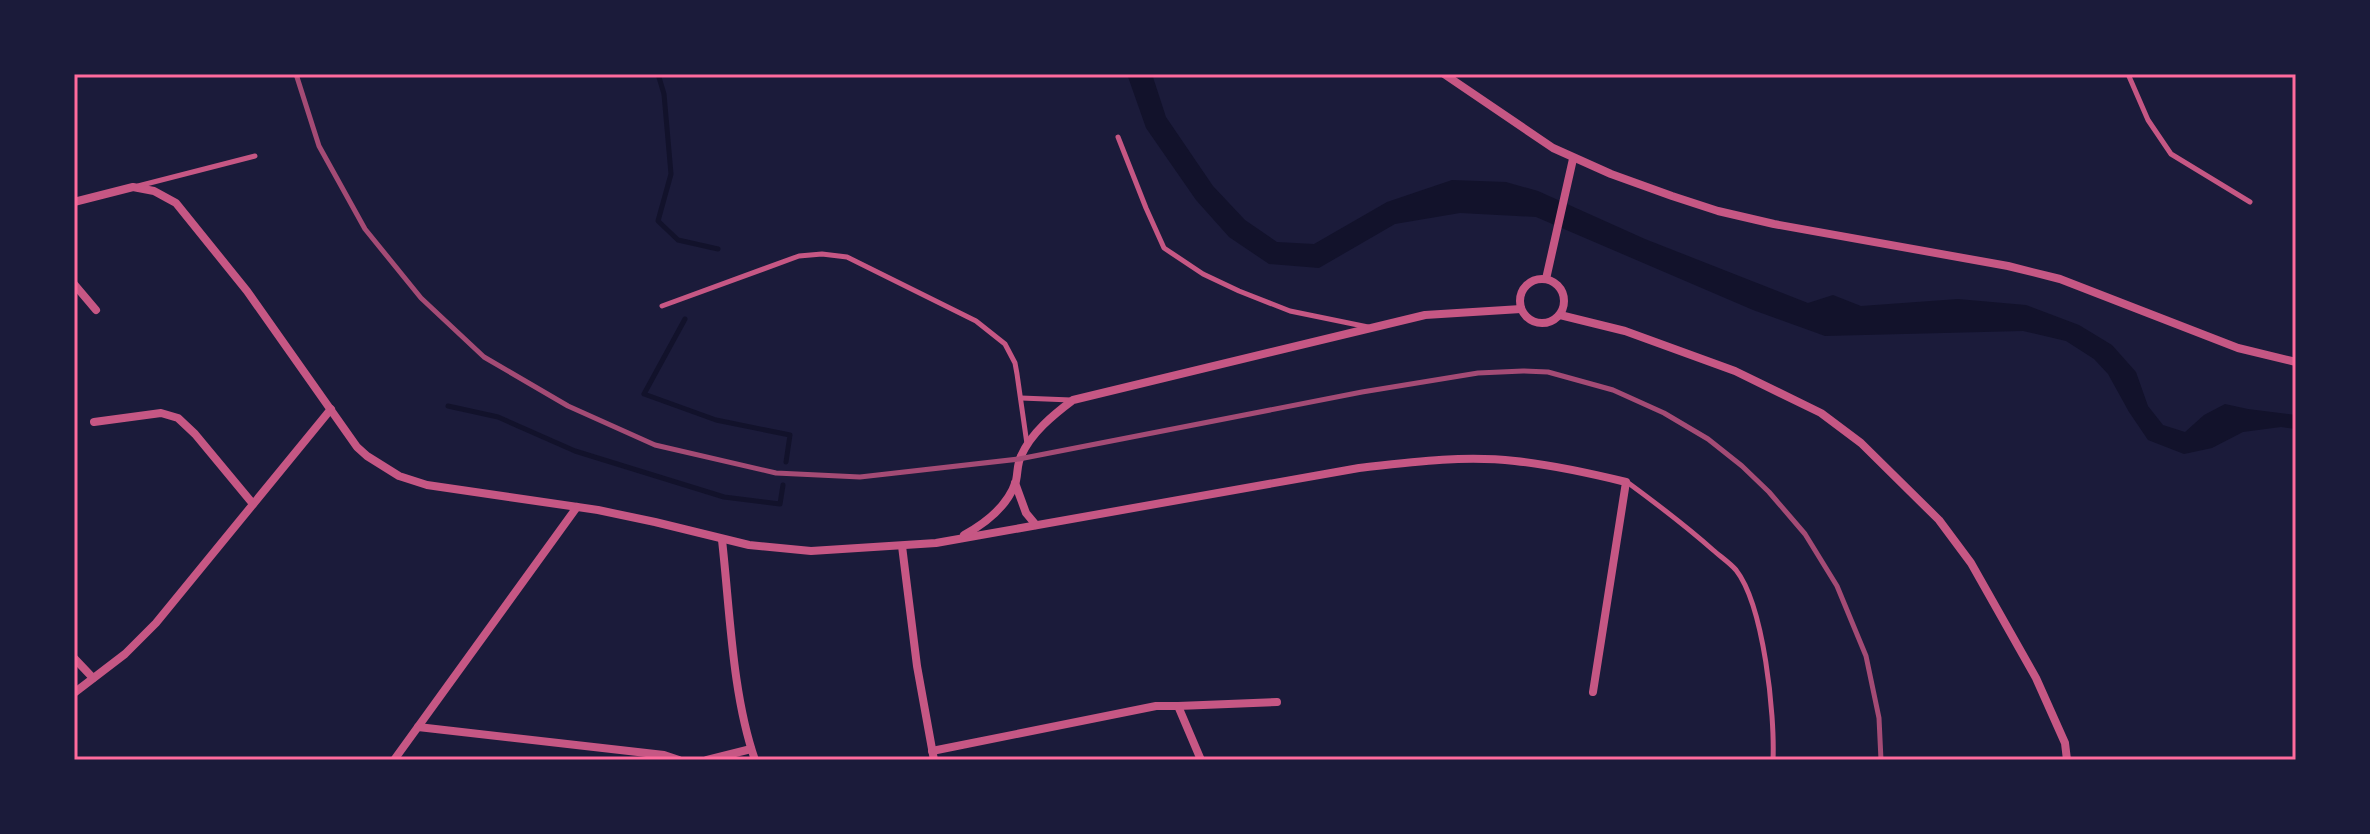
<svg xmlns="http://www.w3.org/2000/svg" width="2370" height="834" font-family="'Alegreya Sans',sans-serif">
<rect width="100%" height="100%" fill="#1b1b3a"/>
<polygon fill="#12122b" points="1127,74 1152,74 1166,117 1213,186 1245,220 1277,242 1314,244 1387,202 1452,180 1506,182 1538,191 1645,239 1808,303 1833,295 1861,306 1958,299 2026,305 2079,325 2112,345 2136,372 2148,406 2163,425 2185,432 2204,415 2225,404 2248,409 2296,415 2296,429 2281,427 2243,432 2212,448 2184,454 2148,440 2129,412 2108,374 2094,359 2066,341 2023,331 1825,336 1753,310 1536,217 1460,213 1395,224 1319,268 1269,264 1229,237 1196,200 1146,128"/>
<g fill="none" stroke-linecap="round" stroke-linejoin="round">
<g stroke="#12122b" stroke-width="5">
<polyline points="658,74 664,94 671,174 658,221 678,240 718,249"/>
<polyline points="685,319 644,394 716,420 790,435 786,462"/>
<polyline points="448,406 498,417 575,451 724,497 780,504 783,485"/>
</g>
<g stroke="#c65784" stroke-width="5">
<polyline points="2128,74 2148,120 2171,154 2250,202"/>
<polyline points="1118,137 1146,208 1164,248 1203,274 1239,291 1290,311 1368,327"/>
<polyline points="138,186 255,156"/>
<polyline points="662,306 799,256 822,254 847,257 976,321 1005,344 1015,363 1017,374 1027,444"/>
<polyline points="1021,398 1071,400"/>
<path d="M1627 482C1657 504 1686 526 1713 550 1721 557 1730 563 1736 570 1764 606 1775 715 1773 760"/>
</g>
<g stroke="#c65784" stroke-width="8">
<polyline points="1444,74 1553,148 1611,174 1672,196 1718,211 1774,224 2008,266 2060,279 2238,348 2296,362"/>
<path d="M74 202 133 187 154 191 176 203 247 291 357 447 367 456 399 476 427 485 598 510 655 522 749 545 811 551 936 543 1359 468C1411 462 1464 455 1515 461 1553 465 1589 473 1626 482L1593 692"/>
<circle cx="1542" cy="301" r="22"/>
<polyline points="1546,279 1573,159"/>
<polyline points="74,284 96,310"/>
<polyline points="1560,315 1625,331 1735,371 1821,413 1861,443 1939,520 1971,563 2036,678 2065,743 2067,760"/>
<polyline points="94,422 161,413 178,418 195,434 253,504"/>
<polyline points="1015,483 1026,513 1036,525"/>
<path d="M964 535C986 523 1008 506 1016 481 1018 472 1017 464 1021 456 1031 433 1053 415 1073 400L1425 315 1521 309"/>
<path d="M722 540C730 610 732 694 755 760"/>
<polyline points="902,546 917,666 934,760"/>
<polyline points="74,658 93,678"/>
<polyline points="74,693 125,654 156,623 331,409"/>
<polyline points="1178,706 1277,702"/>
<polyline points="418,727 664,755 679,760"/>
<polyline points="932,751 1156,706 1178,706 1201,760"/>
<polyline points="394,760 577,507"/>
<polyline points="707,760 751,749"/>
</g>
<polyline stroke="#a44b75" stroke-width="5" points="296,74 319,146 365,229 421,298 484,357 568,406 655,445 776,473 860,477 1019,459 1362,392 1478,373 1523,371 1548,372 1613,390 1664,413 1708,439 1742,466 1769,492 1805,534 1837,586 1866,656 1879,718 1881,760"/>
</g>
<rect width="2370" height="834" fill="none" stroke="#1b1b3a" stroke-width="152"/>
<rect x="76" y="76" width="2218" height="682" fill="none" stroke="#ff6b9d" stroke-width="3"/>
</svg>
